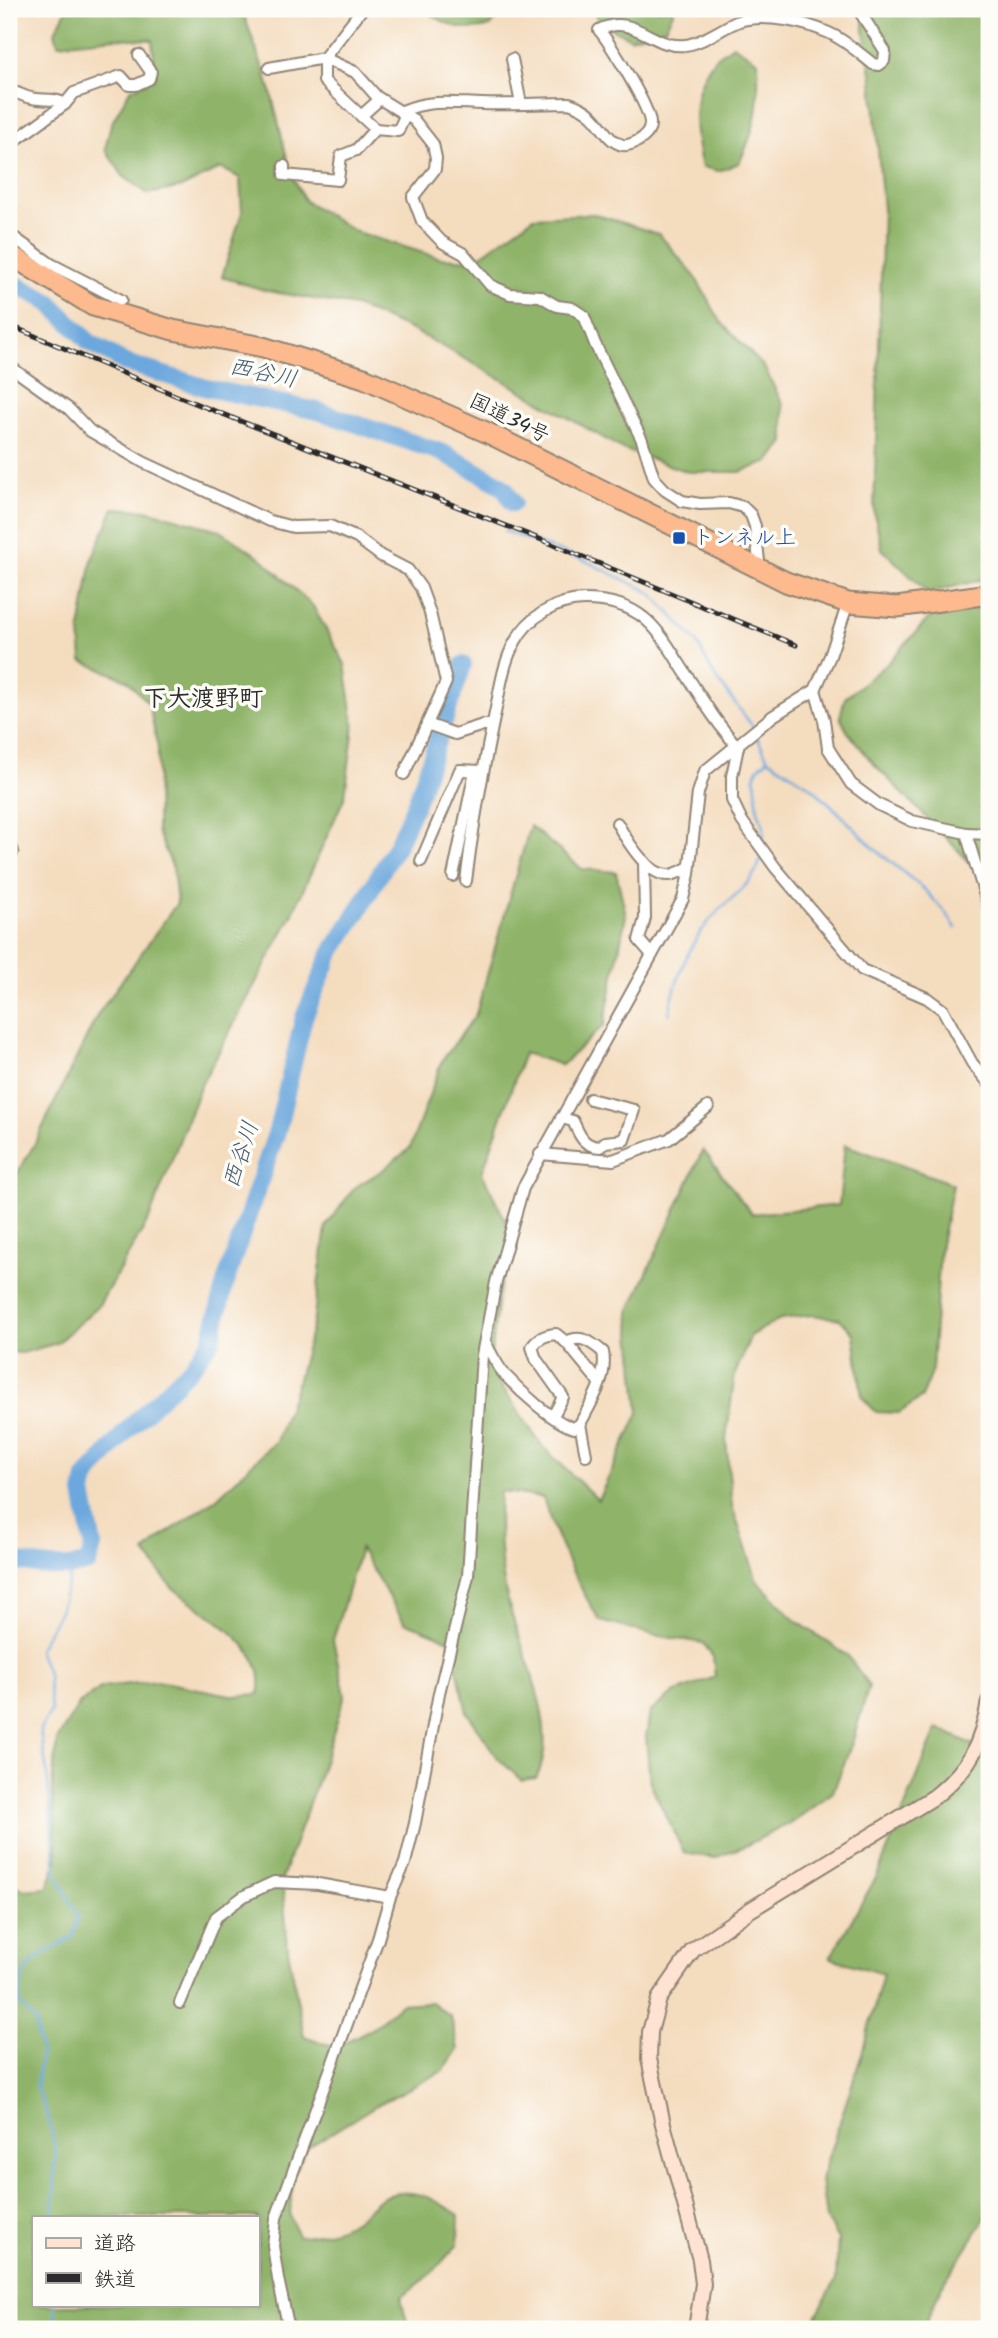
<svg xmlns="http://www.w3.org/2000/svg" width="998" height="2338" font-family="Kalam,'Klee One',sans-serif">
<rect width="100%" height="100%" fill="#fdfcf7"/>
<filter id="ink" filterUnits="userSpaceOnUse"><feTurbulence type="fractalNoise" baseFrequency=".0143" numOctaves="2"/><feDisplacementMap in="SourceGraphic" scale="14" xChannelSelector="R" yChannelSelector="G"/><feConvolveMatrix kernelMatrix="1 2 1 2 8 2 1 2 1" color-interpolation-filters="sRGB"/></filter>
<filter id="wash" filterUnits="userSpaceOnUse"><feTurbulence type="fractalNoise" baseFrequency=".00686" numOctaves="4" result="noise"/><feDisplacementMap in="SourceGraphic" scale="28" xChannelSelector="R" yChannelSelector="G"/><feGaussianBlur stdDeviation="1.57" result="paint"/><feColorMatrix in="noise" values="0 0 0 0 0 0 0 0 0 0 0 0 0 0 0 0 0 1.4 0 .05"/><feComposite in="paint" operator="in"/></filter>
<g filter="url(#wash)">
<rect width="100%" height="100%" fill="#f4dcbe"/>
<g fill="#8fb469" stroke="#5d704a" stroke-width="2" fill-rule="evenodd">
<polygon points="67,9 239,9 245,18 270,88 290,171 305,201 356,232 440,258 474,260 534,217 594,214 659,234 694,275 721,322 764,367 783,405 784,442 769,462 740,472 688,472 623,449 478,366 414,331 355,306 267,291 222,277 242,212 240,178 221,168 183,187 148,194 123,176 105,149 111,124 130,90 156,77 152,40 115,38 58,44 55,32"/>
<path d="M424 9H499L491 26C467 34 443 24 424 9Z"/>
<polygon points="593,9 672,9 674,11 665,28 630,38 599,22"/>
<polygon points="864,9 989,9 989,578 928,593 882,549 874,512 883,209 872,79 864,31"/>
<path d="M733 45 758 61C759 103 758 125 739 163L719 171 702 167C693 131 689 90 715 59 719 54 727 50 733 45Z"/>
<polygon points="114,508 146,510 219,530 261,558 313,606 345,664 354,725 345,796 291,917 200,1087 149,1219 99,1305 57,1343 22,1353 9,1352 9,1187 34,1145 98,1014 177,903 173,868 157,831 158,748 149,704 127,680 82,661 80,630 92,559"/>
<polygon points="940,606 989,609 989,882 873,763 847,731 840,717 845,698 888,663"/>
<path d="M530 826 582 869 616 872 626 915 604 1025 562 1065 524 1053 482 1173 512 1233 498 1298 489 1368 542 1446 598 1500 639 1413 629 1312 703 1150 752 1214 839 1205 845 1145 953 1184 940 1249 932 1369 922 1397 899 1413 876 1412 862 1397 854 1334 840 1319 812 1315 780 1319 751 1335 735 1374 726 1439 732 1506 757 1581 795 1620 848 1656 869 1686 853 1740 833 1792 794 1821 747 1845 715 1858 684 1853 650 1783 646 1737 650 1712 674 1693 715 1677 713 1657 702 1643 654 1635 600 1621C576 1582 557 1542 543 1498L500 1491C498 1526 499 1564 507 1598 519 1648 563 1729 536 1778L521 1780 497 1757 467 1712 450 1640 404 1622 360 1549 333 1640 345 1695 321 1771 282 1878 288 1950 304 2036 335 2047 373 2028 400 2004 431 2002 451 2017 458 2049 443 2071 375 2106 307 2148 292 2176 290 2216 298 2236C316 2235 339 2231 355 2220 365 2214 373 2202 384 2197 413 2185 436 2200 459 2215L458 2244 431 2274 401 2298 406 2319 414 2329H9V1883L25 1890 47 1888 57 1860 52 1785 57 1740 79 1704 102 1687 157 1681 236 1696 259 1694C271 1646 203 1614 172 1587 162 1577 154 1563 145 1552L160 1538 217 1498 276 1441 296 1386 313 1324 326 1227 354 1188 383 1170 410 1148 442 1061 476 1014ZM33 2217H257V2305H33Z"/>
<polygon points="937,1728 989,1752 989,2212 941,2288 923,2329 809,2329 836,2280 838,2239 826,2219 821,2179 861,2057 883,1974 830,1958 877,1876"/>
</g>
<g fill="none" stroke-linecap="round" stroke-linejoin="round">
<g stroke="#6ca8dd" stroke-width="2.5">
<polyline points="504,531 586,561 650,592 696,641 714,675 753,727"/>
<polyline points="755,733 768,759 810,786 829,803 875,849 925,890 946,913 956,928"/>
<polyline points="763,845 764,827 758,811 755,777 758,768 768,759"/>
<path d="M669 1014C675 983 686 950 706 925 724 900 755 887 762 855"/>
<path d="M53 2217 56 2152 49 2120 36 2086 41 2054 35 2020 20 2004C16 1963 41 1955 73 1937L78 1916 56 1873 47 1772 40 1730 51 1711 48 1675 38 1650 60 1611 72 1568"/>
<polyline points="55,2305 55,2329"/>
</g>
<g stroke="#6ca8dd" stroke-width="18">
<polyline points="9,281 49,302 89,342 126,363 207,388 318,411 443,453 496,482 505,489 513,503"/>
<path d="M9 1560C36 1565 61 1572 88 1563L93 1546 83 1493 86 1478 127 1430 192 1367 211 1341 225 1283 277 1131 304 1017 331 953 359 910 398 843 417 800 463 665"/>
</g>
</g>
</g>
<g filter="url(#ink)">
<g fill="none" stroke-linecap="round" stroke-linejoin="round">
<g stroke="#908474" stroke-width="14">
<g id="street">
<polyline points="362,9 324,58 324,81 375,129"/>
<polyline points="512,59 521,104"/>
<polyline points="269,68 324,58 355,72 377,97 414,120 433,144 436,158 435,169 413,197 422,221 442,242 464,254 490,285 510,294 540,296 557,306 572,308 584,316 595,344 642,440 654,478 665,490 682,501 700,504 729,503 743,507 751,515 755,526 760,570"/>
<path d="M9 91C18 92 22 96 31 98 42 101 54 97 65 104L74 93 121 76 129 85H136L149 79 151 72 139 55"/>
<path d="M402 111C431 99 452 103 482 104 511 105 540 103 569 103 578 106 585 109 592 116 602 125 609 143 623 145 628 146 634 143 638 141 645 137 650 132 650 124 651 109 610 43 599 30 634 12 652 49 685 45 701 44 723 27 739 21 764 13 805 22 829 33 845 40 859 53 873 64L879 65 884 61 885 51 858 9"/>
<polyline points="361,116 380,99"/>
<polyline points="9,145 65,104"/>
<polyline points="284,166 284,175 338,180 341,156 356,150 375,129 398,131 406,114"/>
<polyline points="9,234 51,264 121,300"/>
<polyline points="9,366 69,409 90,431 143,462 270,521 293,527 330,526 357,538 381,556 408,570 421,588 430,613 446,682 427,724"/>
<polyline points="815,690 824,720 828,748 851,784 879,805 912,821 966,833 989,909"/>
<polyline points="738,747 732,776 732,800 742,821 775,867 862,970 927,998 943,1010 972,1063 989,1083"/>
<polyline points="404,774 427,724 455,734 483,725 492,725"/>
<path d="M617 823C626 839 647 875 668 875 676 875 683 870 689 867"/>
<polyline points="966,833 989,834"/>
<polyline points="9,844 13,851 9,860"/>
<polyline points="421,861 460,770 482,771"/>
<polyline points="644,861 645,918 639,940 652,955"/>
<polyline points="453,876 475,771"/>
<path d="M466 881C473 824 483 769 495 713 500 690 503 663 515 642 528 617 557 600 584 600 606 600 627 604 644 618 657 628 668 645 677 660 696 689 714 721 738 747"/>
<path d="M561 1118 573 1121C580 1136 583 1146 600 1147L605 1142 624 1140 634 1110 590 1099"/>
<polyline points="540,1154 613,1160 669,1139 708,1107"/>
<path d="M485 1342C491 1353 497 1366 505 1375 520 1391 554 1423 574 1428L580 1424C591 1403 608 1377 603 1352 591 1342 581 1334 566 1342L599 1382"/>
<path d="M553 1416 563 1397 536 1359 532 1347C538 1338 545 1335 556 1334L566 1342"/>
<polyline points="580,1424 586,1455"/>
<polyline points="180,2003 216,1917 244,1896 274,1882 318,1884 390,1897"/>
<polyline points="289,2329 278,2279 273,2246 276,2218 378,1939 390,1897 405,1863 415,1823 439,1693 468,1576 482,1355 496,1282 523,1188 683,899 689,874 698,793 705,771 773,716 815,690 830,656 848,603"/>
</g>
</g>
<g stroke="#908474" stroke-width="18">
<path id="secondary" d="M696 2329 703 2284 700 2260 663 2124 649 2059 650 2032 659 1999 693 1950 750 1910 934 1797C969 1769 982 1745 989 1701"/>
</g>
<g stroke="#908474" stroke-width="23">
<polyline id="highway" points="9,254 93,306 173,330 263,347 364,378 488,433 786,582 848,603 897,607 989,594"/>
</g>
<use href="#street" stroke="#fff" stroke-width="10"/>
<use href="#secondary" stroke="#fee3d2" stroke-width="14"/>
<use href="#highway" stroke="#fcba8e" stroke-width="19"/>
<g stroke="#2b2b2b" stroke-width="5">
<polyline id="rail" points="9,325 182,398 547,542 796,645"/>
</g>
<use href="#rail" stroke="#fdfcf7" stroke-width="2.5" stroke-dasharray="8" stroke-linecap="butt"/>
</g>
</g>
<rect fill="#1a4fb4" stroke="#fdfcf7" stroke-width="2.5" x="672" y="531" width="14" height="14" rx="3.5"/>
<g text-anchor="middle" dominant-baseline="central" stroke-width="7" stroke-linejoin="round" paint-order="stroke">
<g font-size="21" fill="#2b2b2b" stroke="#fdfcf7">
<text transform="translate(509 419) rotate(26)">国道34号</text>
</g>
<g font-size="21" fill="#164399" stroke="#fdfcf7" text-anchor="start">
<text x="693" y="538">トンネル上</text>
</g>
<g font-size="23" font-style="italic" fill="#455d72" stroke="#fdfcf7">
<text transform="translate(263 374) rotate(12)">西谷川</text>
<text transform="translate(242 1155) rotate(-72)">西谷川</text>
</g>
<g font-size="24" font-weight="bold" fill="#2b2b2b" stroke="#fdfcf7">
<text x="203" y="699">下大渡野町</text>
</g>
</g>
<rect width="998" height="2338" fill="none" stroke="#fdfcf7" stroke-width="35"/>
<rect x="32" y="2216" width="228" height="91" fill="#fdfcf7" stroke="#a9a8a5" stroke-width="2"/>
<rect x="46" y="2238" width="35" height="10" fill="#fee3d2" stroke="#a9a8a5" stroke-width="2"/>
<text x="94" y="2250" font-size="21" fill="#2b2b2b">道路</text>
<rect x="46" y="2273" width="35" height="10" fill="#2b2b2b" stroke="#a9a8a5" stroke-width="2"/>
<text x="94" y="2286" font-size="21" fill="#2b2b2b">鉄道</text>
</svg>
